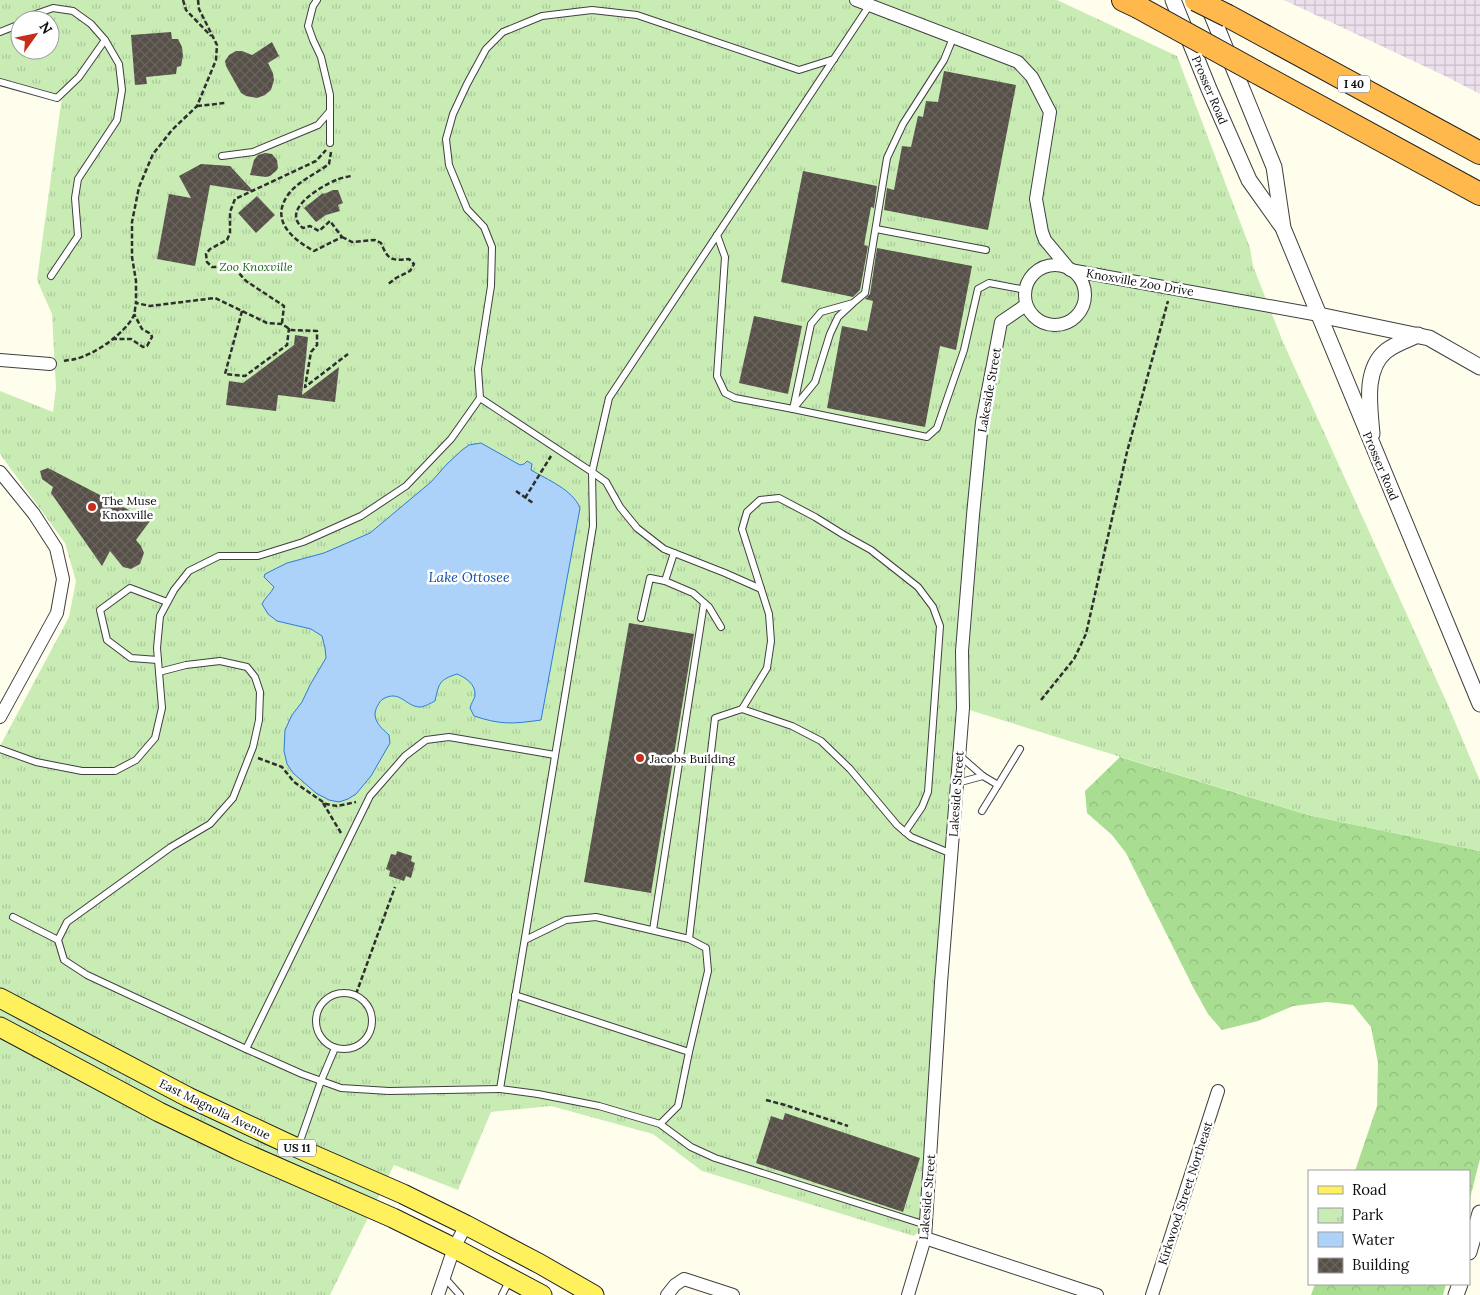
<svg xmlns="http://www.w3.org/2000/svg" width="1480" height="1295" font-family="Lora,serif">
<defs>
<pattern id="industrial-grid" width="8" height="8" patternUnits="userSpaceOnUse" patternTransform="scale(1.25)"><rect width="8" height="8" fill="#ece0ec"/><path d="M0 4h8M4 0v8" fill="none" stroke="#c9bfc9"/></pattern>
<pattern id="forest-crowns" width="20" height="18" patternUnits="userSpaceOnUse" patternTransform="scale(1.25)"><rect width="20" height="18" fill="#a9de92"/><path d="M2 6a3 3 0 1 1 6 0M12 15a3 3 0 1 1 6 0" fill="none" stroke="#90bd7d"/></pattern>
<pattern id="park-tufts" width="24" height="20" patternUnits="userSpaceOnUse" patternTransform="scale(1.25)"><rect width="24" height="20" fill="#c8ecb4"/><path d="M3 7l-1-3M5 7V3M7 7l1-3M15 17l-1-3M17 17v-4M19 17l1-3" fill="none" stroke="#abc99a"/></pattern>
<pattern id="building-cross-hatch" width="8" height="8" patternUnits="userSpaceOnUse" patternTransform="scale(1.25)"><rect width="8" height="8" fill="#565048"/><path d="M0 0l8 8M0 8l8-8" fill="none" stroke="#69645e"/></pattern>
</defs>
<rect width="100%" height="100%" fill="#fffeed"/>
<polygon fill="url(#industrial-grid)" points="1284,0 1480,0 1480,94 1445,76"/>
<g fill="url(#forest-crowns)">
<polygon points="1120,757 1308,815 1480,851 1480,1159 1469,1202 1469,1171 1355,1171 1377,1106 1378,1063 1371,1027 1353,1005 1327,1002 1293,1006 1258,1021 1222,1030 1208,1014 1193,987 1126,853 1112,835 1087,813 1085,791"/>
<polygon points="1315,1284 1446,1284 1443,1295 1311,1295"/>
</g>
<path fill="url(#park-tufts)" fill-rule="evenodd" d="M0 0H1057L1177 56 1250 248 1253 266 1283 342 1447 703 1480 781V851L1308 815 963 708 926 1225 914 1236 702 1171 653 1134 551 1106 491 1112 458 1190 394 1165 330 1295H0V746L69 617 76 581 65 543 0 454V391L53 412 56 388 52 314 37 280 62 96 0 79ZM20 20H50V50H20Z"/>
<path fill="#add2fa" stroke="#2f7bd6" d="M481 443 520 465 524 464 527 461 532 464 531 470C548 480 573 490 580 508L541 720C513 724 501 725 474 716L470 708C471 704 474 699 475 696 476 684 466 678 457 674 439 680 439 683 435 701 431 703 424 707 420 707 406 707 400 689 383 699 381 700 379 703 378 705 370 718 380 727 389 735L390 743 371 776 356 794 348 799 339 802 329 800 316 793 293 773 287 764 284 751 285 730 292 715 302 702 310 685 326 658 325 648 322 636 311 629 277 621 268 614 262 604C265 597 271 594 274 587L264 577 265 574 287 563 324 553 370 533 431 482 447 464 462 450 469 445Z"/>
<g fill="url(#building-cross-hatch)">
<polygon points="171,32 172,39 178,39 182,47 183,56 181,66 177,67 176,74 146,77 147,84 135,85 131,35"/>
<polygon points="272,42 279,56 268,63 273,73 274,80 271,90 265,95 257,98 246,96 241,93 226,66 225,61 229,55 236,51 242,51 252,55"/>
<polygon points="944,71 1016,85 988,230 884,210 887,188 894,190 902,146 911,147 918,116 923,117 926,101 938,102"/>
<polygon points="265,153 272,154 277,160 278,168 276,171 270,176 266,177 250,175 254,160 258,155"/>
<polygon points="201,164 230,166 254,192 210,185 195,266 157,259 169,194 191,198 179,176"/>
<polygon points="803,171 877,186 874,208 871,207 864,245 868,246 860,290 853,297 781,282"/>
<polygon points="333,190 338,190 343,203 338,205 340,211 326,215 316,222 304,208 323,193 324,194"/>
<polygon points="257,196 275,215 256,233 238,213"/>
<polygon points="877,248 972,266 956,350 940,346 925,427 827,408 842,326 867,331 873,301 865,299 870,294"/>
<polygon points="754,316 802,326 788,394 739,383"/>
<polygon points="295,335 308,337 302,395 339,367 335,402 278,395 276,411 226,405 229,381 243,383 294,345"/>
<polygon points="48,468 150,521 136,540 141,546 144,553 140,564 131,569 123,567 110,551 102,566 51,493 53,487 42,479 40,471"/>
<polygon points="629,623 694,634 651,893 584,882"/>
<polygon points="397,851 412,856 411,861 415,863 411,878 406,876 404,881 389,876 390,871 386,869 391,854 396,855"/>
<polygon points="785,1113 920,1158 903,1212 756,1163 771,1116 783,1120"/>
</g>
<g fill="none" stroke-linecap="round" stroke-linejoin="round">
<g stroke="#404040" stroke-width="8">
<g id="service">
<polyline points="317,0 313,6 308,26 313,40 321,57 330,95 330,143"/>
<polyline points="26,20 33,15 53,8 73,11 91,24 105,40 119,64 122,90 117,120 78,179 75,198 78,236 51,276"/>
<polyline points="0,32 20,24"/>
<polyline points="953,38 944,60 903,124 887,158 865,293 853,303 821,312 811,324 793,409 927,437 937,428 964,350 978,289 989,283 1026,290"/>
<polyline points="0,82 57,98 79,77 105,40"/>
<polyline points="222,156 253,152 318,125 330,111"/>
<polyline points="876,229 986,250"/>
<polyline points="717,235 725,257 717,376 725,393 735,398 793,409 815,382 830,334 838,317 852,304"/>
<polyline points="480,398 592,472 593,526 500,1089 538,1094 599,1106 660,1124 691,1147 715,1158 926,1225"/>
<polyline points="674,553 665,581 693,593 709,607 721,627"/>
<polyline points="761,589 725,573 664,549 637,528 620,507 606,482 592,472 609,398 869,6"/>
<polyline points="641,618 650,578 665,581"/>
<polyline points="158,660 131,658 107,640 100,610 130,588 167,602"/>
<polyline points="159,672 186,665 220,661 247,667 255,677 260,692 259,720 253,747 233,798 210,824 171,847 67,922 58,940 64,960 87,975 246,1049"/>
<polyline points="742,709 767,668 771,641 769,614 742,529 747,512 760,500 779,498 815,517 844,535 871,550 918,587 933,607 940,626 928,792 922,807 905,832"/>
<polyline points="0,749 36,762 82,771 115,771 136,760 155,738 162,708 157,648 160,616 174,590 189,571 219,556 258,556 303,542 361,516 406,486 451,439 480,398 478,369 491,286 492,247 484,227 467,209 449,165 446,139 453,114 467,84 486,49 503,32 542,16 592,10 637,15 799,70 834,59"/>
<polyline points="960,756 983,776 998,785 1020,749"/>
<polyline points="957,783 983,776"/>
<polyline points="982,811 998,785"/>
<polyline points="13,917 58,940"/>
<polyline points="653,930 704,603"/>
<polyline points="525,940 566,920 596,917 689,939 715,718 742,709 792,726 821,741 850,769 897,825 911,837 952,854"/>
<circle cx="344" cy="1021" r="28"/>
<polyline points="515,995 689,1052 708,971 706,948 689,939"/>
<polyline points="500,1089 389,1091 341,1088 302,1074 246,1049 370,796 405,756 426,740 449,737 555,755"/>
<polyline points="660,1124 678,1106 689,1052"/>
<polyline points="298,1147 321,1081 335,1048"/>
<polyline points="444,1277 460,1295"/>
<polyline points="502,1295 509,1281"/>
</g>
</g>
<g stroke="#404040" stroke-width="14">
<g id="minor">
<polyline points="856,0 1018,62 1032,77 1050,112 1036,199 1042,232 1045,240 1070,270 1319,315"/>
<circle cx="1055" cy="295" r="30"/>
<polyline points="0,360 50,364"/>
<polyline points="0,472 34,514 56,548 63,579 57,613 0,717"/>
<polyline points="925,1238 1097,1295"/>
<polyline points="438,1295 454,1248 466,1225"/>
<polyline points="667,1295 675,1285 684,1279 733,1295"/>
<polyline points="908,1295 925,1238 941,983 963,708 962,651 973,515 982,422 1001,322 1026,305"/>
<polyline points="1152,1295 1218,1091"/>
</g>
</g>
<g stroke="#404040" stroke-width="17">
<g id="tertiary">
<polyline points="1173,0 1209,89 1249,180 1281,225"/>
<polyline points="1207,3 1274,167 1283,228 1480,704"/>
<polyline points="1319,315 1429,338 1480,367"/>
<path d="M1372 434C1370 408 1363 370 1386 351 1395 344 1407 340 1418 335"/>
<polyline points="1469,1252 1480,1213"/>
<polyline points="1456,1295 1460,1284"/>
</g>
</g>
<g stroke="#1e1e1e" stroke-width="21">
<g id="primary">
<polyline points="0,998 188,1097 293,1146 403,1194 466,1225 540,1264 594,1295"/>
<polyline points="0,1027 159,1112 238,1150 393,1218 454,1248 542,1295"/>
</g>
</g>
<g stroke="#1e1e1e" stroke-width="24">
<g id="motorway">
<polyline points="1123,0 1138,7"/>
<polyline points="1228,16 1480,153"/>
<polyline points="1256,72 1480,194"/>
</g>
</g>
<g stroke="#2f2f2f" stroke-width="2.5" stroke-dasharray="5 2.5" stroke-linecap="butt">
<polyline points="183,0 186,10 211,36"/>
<polyline points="198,0 199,9 217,45 216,60 197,106 172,130 153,154 139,187 132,222 132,257 136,281 136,303 150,306 215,298 267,323 282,324 291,330 317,331 317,345 311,352 305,387 348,354"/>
<polyline points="197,106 225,103"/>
<path d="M331 152 329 164C317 173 301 180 291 191 268 218 290 238 314 251L342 237 330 221 319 231 310 226 303 228C280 210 320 187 336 180 340 178 346 177 351 176"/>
<path d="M342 237 352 242 375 240 381 243C388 260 391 261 409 259L414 264 410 271 396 278 388 284"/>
<polyline points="242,311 225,374 245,376 287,345 289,328"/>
<polyline points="282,323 284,306 246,281 238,272 228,267 212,267 207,262 206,254 210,249 227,240 230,233 230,212 235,199 316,161 326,150"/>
<polyline points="112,339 131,339 143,347 147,346 152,337 151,334 142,329 134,314"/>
<path d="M64 361C67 360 72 360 75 359 94 355 126 333 134 315 135 312 135 307 136 303"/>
<polyline points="516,491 533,503"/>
<polyline points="525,498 551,456"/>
<polyline points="1041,700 1074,659 1086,634 1127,452 1168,301"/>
<polyline points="258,758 282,767 294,782 326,804 337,806 356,802"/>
<polyline points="323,803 341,833"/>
<polyline points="356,994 395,887"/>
<polyline points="766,1100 785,1105 848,1126"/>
</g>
<use href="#service" stroke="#fff" stroke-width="6"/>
<use href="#minor" stroke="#fff" stroke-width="12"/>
<use href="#tertiary" stroke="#fff" stroke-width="15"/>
<use href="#primary" stroke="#fff05d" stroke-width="19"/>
<use href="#motorway" stroke="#feb84b" stroke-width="22"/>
<g stroke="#1e1e1e" stroke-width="24" stroke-linecap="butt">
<g id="motorway-bridge">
<polyline points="1196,0 1228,16"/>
<polyline points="1138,7 1256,72"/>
</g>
</g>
<use href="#motorway-bridge" stroke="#feb84b" stroke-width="22"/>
</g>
<g fill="#c62d1b" stroke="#fff" stroke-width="2">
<circle cx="92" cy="507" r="5"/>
<circle cx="640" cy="758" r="5"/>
</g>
<g text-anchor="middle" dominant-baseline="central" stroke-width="5" stroke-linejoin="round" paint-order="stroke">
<g fill="#fff" stroke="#565656" stroke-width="1">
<rect x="1338" y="75.5" width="32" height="17" rx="4"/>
<rect x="278" y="1139.5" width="38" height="17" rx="4"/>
</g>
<g font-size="11" font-weight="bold" fill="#0d0d0d">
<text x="1354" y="84">I 40</text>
<text x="297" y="1148">US 11</text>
</g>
<g font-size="12" fill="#0d0d0d" stroke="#fff">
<text transform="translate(1210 90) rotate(67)">Prosser Road</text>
<text transform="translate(1140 282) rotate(10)">Knoxville Zoo Drive</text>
<text transform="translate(989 390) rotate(-80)">Lakeside Street</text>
<text transform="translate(1381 466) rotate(67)">Prosser Road</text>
<text transform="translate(956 794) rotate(-86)">Lakeside Street</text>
<text transform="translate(215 1109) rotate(26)">East Magnolia Avenue</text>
<text transform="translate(1185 1193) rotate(-72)">Kirkwood Street Northeast</text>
<text transform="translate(927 1197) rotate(-85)">Lakeside Street</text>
</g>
<g font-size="12" font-style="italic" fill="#1d6919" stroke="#fff">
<text x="256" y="266">Zoo Knoxville</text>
</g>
<g font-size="12" fill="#0d0d0d" stroke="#fff" text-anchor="start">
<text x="102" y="500">The Muse<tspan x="102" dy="14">Knoxville</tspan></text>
<text x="650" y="758">Jacobs Building</text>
</g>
<g font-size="14" font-style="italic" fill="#0e4da7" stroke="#fff">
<text x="469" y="577">Lake Ottosee</text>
</g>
</g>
<rect x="1308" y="1170" width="162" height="115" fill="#ffffff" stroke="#9e9e9e"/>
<rect x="1318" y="1186" width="25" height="8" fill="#fff05d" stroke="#9e9e9e"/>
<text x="1352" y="1195" font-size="15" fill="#0d0d0d">Road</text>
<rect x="1318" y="1208" width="25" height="15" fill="url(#park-tufts)" stroke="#9e9e9e"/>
<text x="1352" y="1220" font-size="15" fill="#0d0d0d">Park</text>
<rect x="1318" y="1232" width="25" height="15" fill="#add2fa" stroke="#9e9e9e"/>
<text x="1352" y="1245" font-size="15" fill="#0d0d0d">Water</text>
<rect x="1318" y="1258" width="25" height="15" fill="url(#building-cross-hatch)" stroke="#9e9e9e"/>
<text x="1352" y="1270" font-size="15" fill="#0d0d0d">Building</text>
<g transform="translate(35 35) rotate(57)"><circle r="24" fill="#ffffff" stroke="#9e9e9e"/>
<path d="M0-4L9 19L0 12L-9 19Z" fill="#c62d1b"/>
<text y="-8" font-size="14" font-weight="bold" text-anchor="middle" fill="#0d0d0d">N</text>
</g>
</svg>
